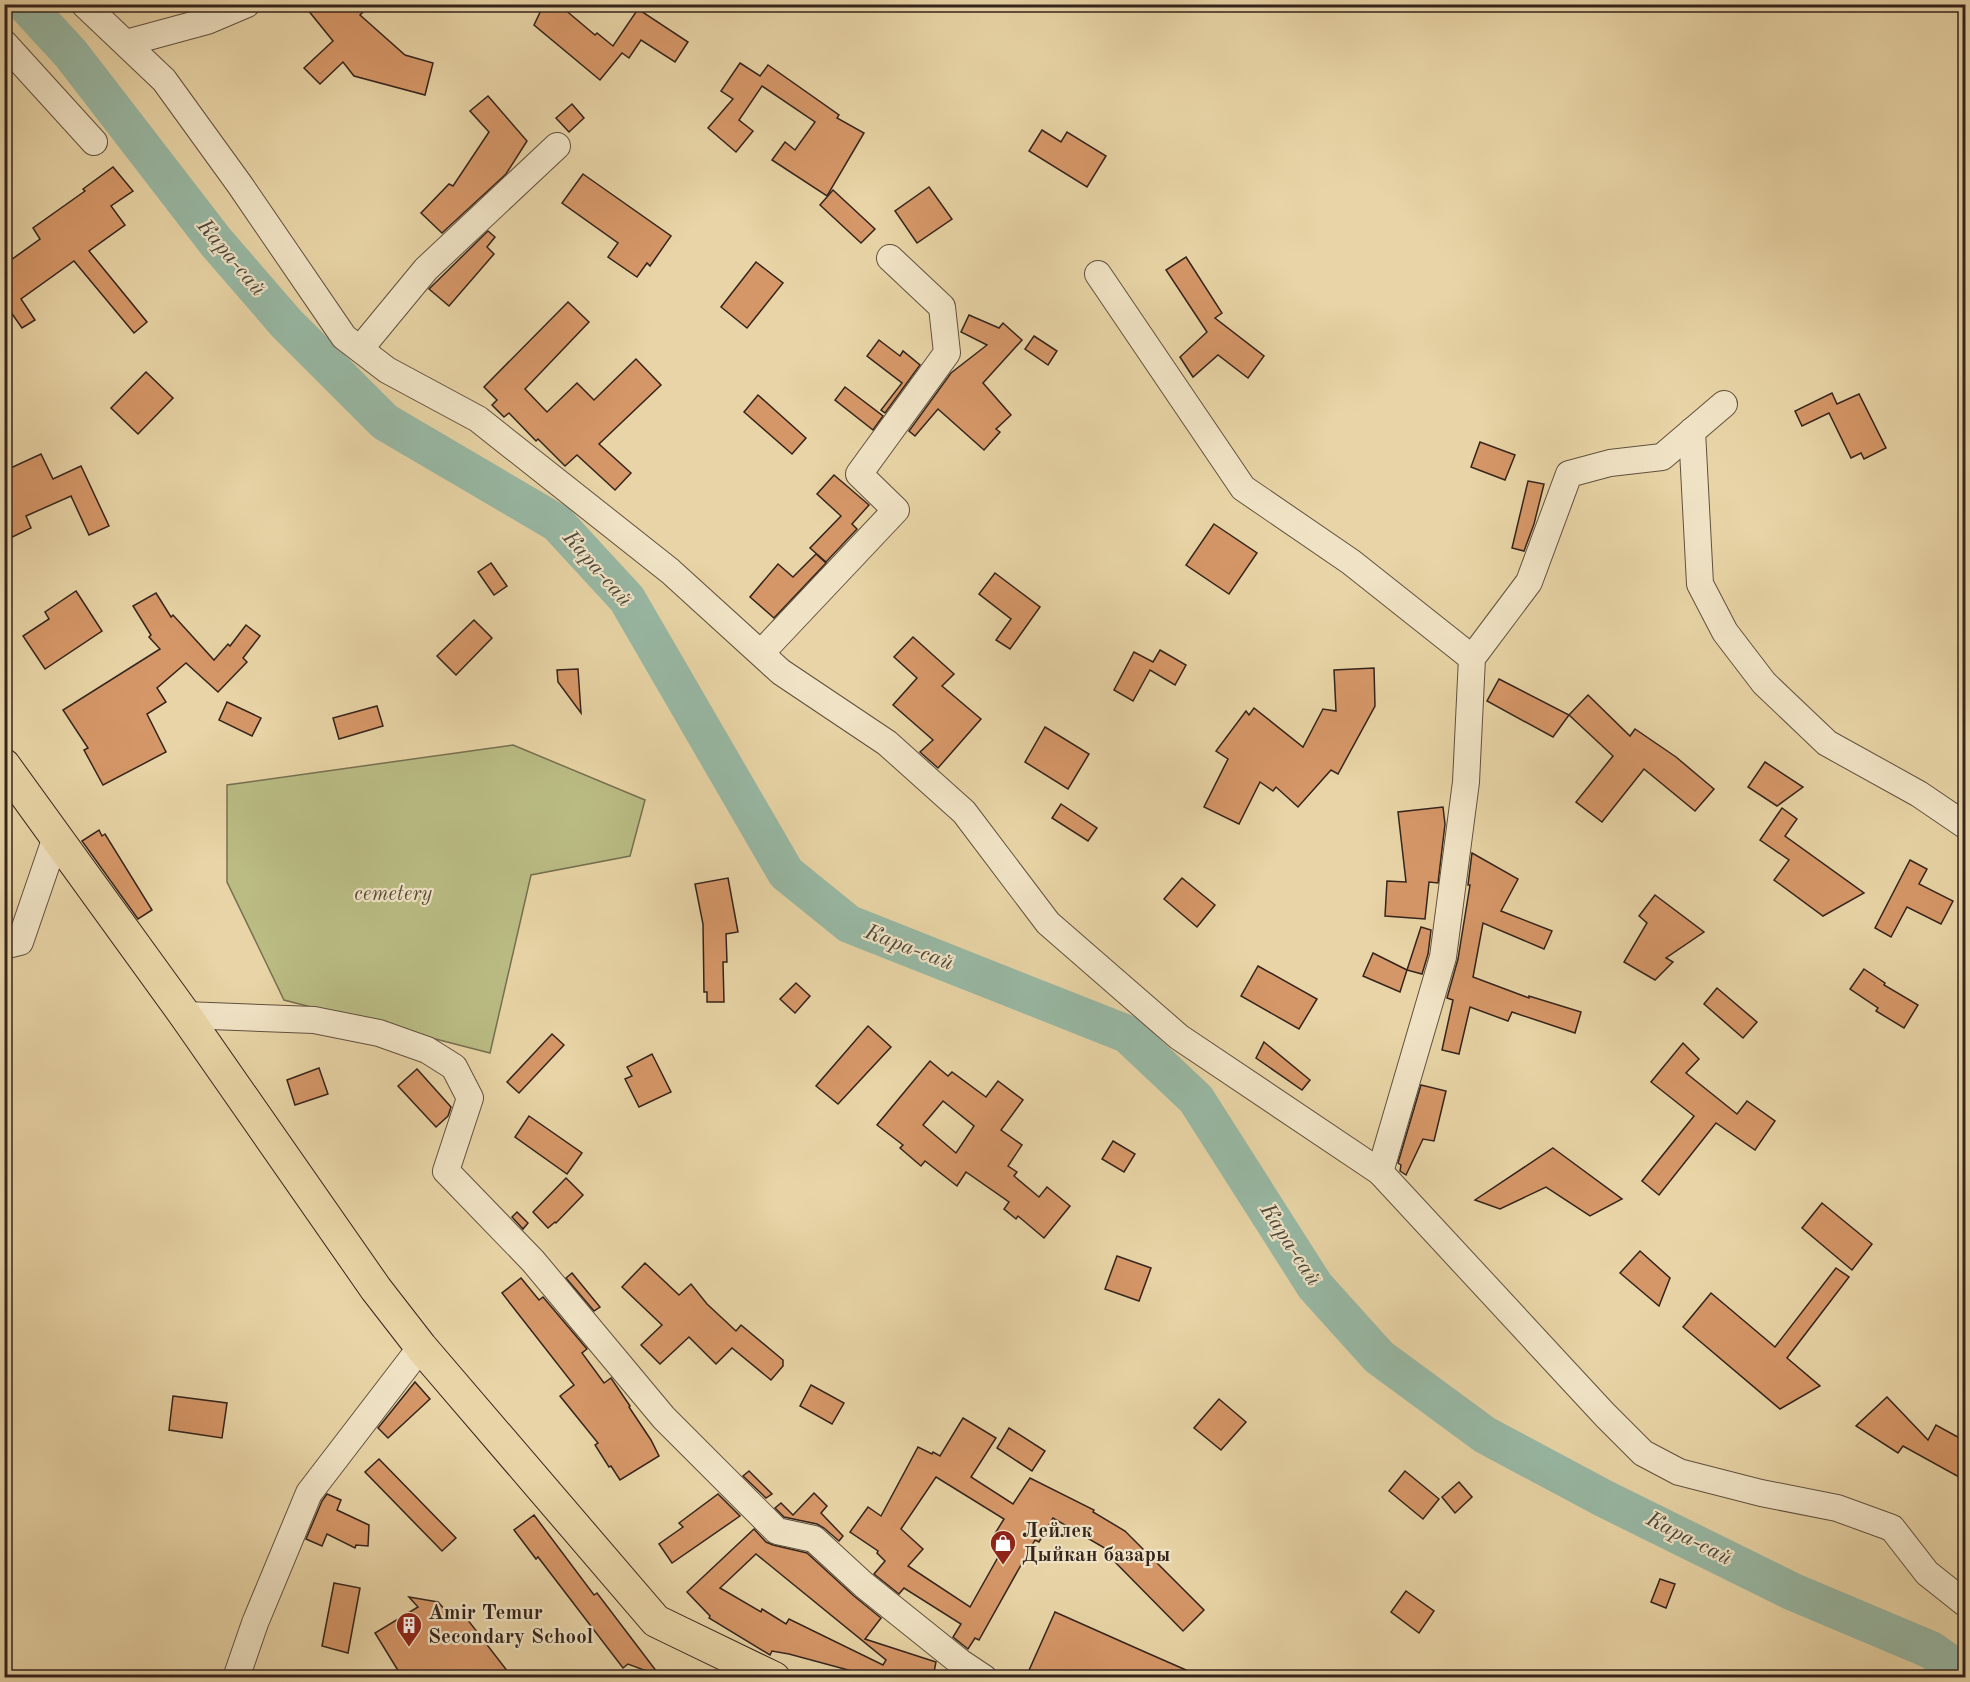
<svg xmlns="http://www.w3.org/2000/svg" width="1970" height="1682" font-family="'Old Standard TT',serif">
<rect width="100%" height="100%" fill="#e8d4a6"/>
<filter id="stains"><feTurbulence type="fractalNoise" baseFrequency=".00333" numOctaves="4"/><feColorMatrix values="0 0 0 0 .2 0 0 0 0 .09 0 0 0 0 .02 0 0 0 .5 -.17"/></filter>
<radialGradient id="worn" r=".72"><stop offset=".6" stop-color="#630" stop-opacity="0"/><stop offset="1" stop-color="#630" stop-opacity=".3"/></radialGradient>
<polygon fill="#babc84" stroke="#777050" stroke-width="1.5" points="513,745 645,800 630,856 531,875 490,1053 284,1000 227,882 227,785"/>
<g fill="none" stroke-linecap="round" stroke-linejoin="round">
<polyline stroke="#98b8a4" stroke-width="38" points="25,4 71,54 216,242 286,323 385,422 557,523 627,599 786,873 849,924 1127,1034 1196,1099 1315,1286 1379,1357 1485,1435 1603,1498 1791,1591 1931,1650 1966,1675"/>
</g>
<g fill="#d69768" stroke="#34241c" stroke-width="1.5" fill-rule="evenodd">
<polygon points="303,4 371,4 360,15 405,55 433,63 425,95 354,76 343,62 320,84 304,68 333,41"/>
<polygon points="544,4 561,11 563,8 595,35 597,33 613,46 638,9 688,42 675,62 641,40 629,58 622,53 600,80 534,25"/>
<polygon points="740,63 760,76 768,65 839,115 837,118 864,133 827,196 772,160 785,142 795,150 815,122 762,86 739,120 753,131 736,152 708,128 733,99 721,91"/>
<polygon points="488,96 527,141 506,174 442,233 421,213 449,184 453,186 489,132 470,111"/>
<polygon points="572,104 584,118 569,132 556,118"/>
<polygon points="1042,130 1061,142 1067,132 1106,156 1087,187 1029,151"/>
<polygon points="113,167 133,191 111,206 125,225 89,251 147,322 134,333 74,261 21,299 35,320 22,328 8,308 4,311 4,265 40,239 33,228 85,191 83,189"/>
<polygon points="583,174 671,236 650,266 647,263 637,277 608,257 618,243 562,203"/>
<polygon points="929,187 952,219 917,243 895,211"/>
<polygon points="833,190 875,229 861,243 820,205"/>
<polygon points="488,231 495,237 487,247 494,254 449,306 429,289"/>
<polygon points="1186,257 1222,313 1215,318 1264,356 1248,378 1218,355 1193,377 1180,357 1207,332 1166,270"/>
<polygon points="756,262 783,283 747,328 721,307"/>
<polygon points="568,302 589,322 525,389 547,412 577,383 594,400 636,359 661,385 599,444 631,473 615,490 577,455 565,466 538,439 536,441 509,413 504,417 492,405 497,400 484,387"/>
<polygon points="969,315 999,328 1003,323 1022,340 983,383 1011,415 996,429 1000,432 984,450 938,409 915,436 909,431 951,373 987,345 961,332"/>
<polygon points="1034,336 1057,351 1048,365 1025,349"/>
<polygon points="879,340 900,356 903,351 920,365 885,413 881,410 902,383 867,356"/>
<polygon points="146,372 173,398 138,434 111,408"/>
<polygon points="845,387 883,416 873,430 835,400"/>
<polygon points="1832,393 1837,404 1859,394 1886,448 1864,459 1861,453 1851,458 1829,413 1802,426 1795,411"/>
<polygon points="758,395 806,438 792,454 744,412"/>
<polygon points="1480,442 1515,455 1505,480 1471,467"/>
<polygon points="41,454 53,479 81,466 109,526 89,535 71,496 26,516 31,528 4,541 4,471"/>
<polygon points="834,475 869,505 852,524 857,529 826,562 810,548 841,516 817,494"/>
<polygon points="1528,481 1544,484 1534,524 1524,551 1512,548"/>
<polygon points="1214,524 1257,553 1229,594 1186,565"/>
<polygon points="816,554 826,563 774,618 750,597 778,564 793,577"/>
<polygon points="491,563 507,586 494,595 478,572"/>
<polygon points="995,573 1040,607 1010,649 996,640 1011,619 979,594"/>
<polygon points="76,591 102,631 45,669 23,636 49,619 45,612"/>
<polygon points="156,593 171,617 173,615 214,660 228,644 230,646 246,625 260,636 243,658 247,662 218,692 186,663 157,688 166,702 147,714 166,752 103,785 84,750 88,748 63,710 160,649 149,637 151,635 133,606"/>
<polygon points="474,620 492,638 456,675 437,656"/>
<polygon points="913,637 954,674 942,686 981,719 938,768 920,752 933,740 893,705 917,678 894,657"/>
<polygon points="1160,650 1186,665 1175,685 1150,670 1133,701 1114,690 1134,652 1153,662"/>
<polygon points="1374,668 1375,706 1338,774 1331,770 1298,807 1276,787 1273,791 1260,782 1239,824 1204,807 1228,759 1216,751 1246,711 1249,715 1254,708 1303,747 1323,709 1336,711 1334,670"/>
<polygon points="578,669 581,713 558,682 557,670"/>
<polygon points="1499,679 1569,715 1553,737 1487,701"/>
<polygon points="1588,695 1630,736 1635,729 1676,757 1714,789 1695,811 1644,769 1602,822 1576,802 1613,756 1569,715"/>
<polygon points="227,702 261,718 252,736 219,720"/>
<polygon points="377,706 383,726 339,739 333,718"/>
<polygon points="1045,727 1089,754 1068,789 1025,762"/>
<polygon points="1765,762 1803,787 1777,806 1748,787"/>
<polygon points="1061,804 1097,828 1088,841 1052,818"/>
<polygon points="1443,807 1445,824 1438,883 1429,882 1425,919 1385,916 1387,881 1406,882 1398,812"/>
<polygon points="1782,808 1797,819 1785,836 1864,893 1823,916 1774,880 1789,860 1760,840"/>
<polygon points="99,830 102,836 105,834 152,910 138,919 82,841"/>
<polygon points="1472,853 1518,879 1501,911 1552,931 1544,949 1483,923 1473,977 1529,998 1529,996 1581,1012 1575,1033 1512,1012 1508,1021 1470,1007 1459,1054 1442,1050 1453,1000 1447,998 1458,959 1470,885 1468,885"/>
<polygon points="1910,860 1927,869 1919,884 1953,901 1941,924 1907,907 1891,937 1875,928"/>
<polygon points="728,878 738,932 726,934 727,962 723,962 724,1002 707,1002 707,992 704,992 703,924 695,884"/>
<polygon points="1182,878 1215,905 1197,927 1164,899"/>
<polygon points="1655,895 1704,932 1666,958 1673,962 1655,980 1624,962 1647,923 1639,916"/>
<polygon points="1421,927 1431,930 1428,954 1422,974 1407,970"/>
<polygon points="1373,953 1407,970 1400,992 1363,976"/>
<polygon points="1258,966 1317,999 1299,1029 1241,996"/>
<polygon points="1864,969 1885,983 1884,985 1918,1005 1904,1028 1876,1011 1878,1008 1850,989"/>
<polygon points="796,983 810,996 795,1013 780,999"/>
<polygon points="1717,988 1757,1022 1743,1038 1704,1004"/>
<polygon points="868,1026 891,1047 838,1104 816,1086"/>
<polygon points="552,1034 564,1045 519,1093 507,1082"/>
<polygon points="1264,1042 1310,1080 1302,1090 1256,1058"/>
<polygon points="1683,1043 1699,1059 1686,1073 1737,1114 1747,1101 1775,1121 1755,1150 1716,1123 1659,1195 1642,1181 1694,1116 1651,1082"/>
<polygon points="652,1054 671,1092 639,1107 625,1079 632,1076 627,1067"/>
<path d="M930 1061 948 1076 952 1072 986 1097 998 1081 1023 1100 1001 1130 1022 1145 1008 1166 1017 1172 1014 1176 1039 1197 1047 1187 1070 1206 1044 1238 1018 1216 1016 1219 1004 1209 1009 1202 966 1172 957 1186 925 1161 921 1166 900 1148 903 1145 877 1125ZM943 1101 974 1126 956 1153 923 1125Z"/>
<polygon points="319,1068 328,1094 295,1105 287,1080"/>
<polygon points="417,1069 451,1107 448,1116 436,1127 398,1086"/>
<polygon points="1421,1085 1446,1091 1434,1141 1423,1139 1406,1175 1400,1171 1401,1165 1398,1163"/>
<polygon points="529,1116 582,1153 567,1174 515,1137"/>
<polygon points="1113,1141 1135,1154 1124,1172 1102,1159"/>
<polygon points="1553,1148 1622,1199 1590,1216 1546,1187 1500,1209 1475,1200"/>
<polygon points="566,1178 583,1195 556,1223 555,1222 548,1228 533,1212"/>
<polygon points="1822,1203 1872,1244 1852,1270 1802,1228"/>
<polygon points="517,1212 528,1223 523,1229 512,1217"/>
<polygon points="1640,1251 1670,1278 1659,1306 1620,1273"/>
<polygon points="1117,1256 1151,1268 1139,1301 1105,1289"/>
<polygon points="645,1263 679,1295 691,1284 707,1304 736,1331 741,1325 783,1360 783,1366 771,1380 732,1348 716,1364 689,1337 660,1364 641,1345 662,1325 622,1287"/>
<polygon points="1836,1268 1849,1277 1787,1358 1820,1386 1780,1409 1683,1327 1711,1293 1775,1347"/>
<polygon points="572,1273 600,1307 594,1311 566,1278"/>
<polygon points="521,1278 539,1300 543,1297 587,1349 582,1353 604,1383 611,1378 630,1406 629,1407 651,1440 659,1456 620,1480 611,1466 609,1467 595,1445 598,1443 560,1396 574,1385 502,1293"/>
<polygon points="415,1382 430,1399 388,1438 378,1428"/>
<polygon points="811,1385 844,1403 832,1424 800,1406"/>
<polygon points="173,1396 227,1403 222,1438 169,1430"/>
<polygon points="1887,1397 1928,1440 1936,1425 1965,1441 1965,1466 1959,1477 1903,1446 1898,1453 1856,1426"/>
<polygon points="1219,1399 1246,1422 1221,1450 1194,1428"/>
<path d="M963 1418 996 1438 971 1477 1013 1504 1030 1478 1094 1510 1093 1512 1125 1531 1204 1610 1183 1631 1115 1562 1120 1557 1053 1518 1039 1542 1035 1540 979 1640 975 1638 968 1649 953 1637 961 1624 904 1588 899 1594 874 1574 885 1561 877 1553 878 1551 850 1532 868 1507 881 1516 918 1447 932 1454 933 1452 940 1456ZM936 1477 1004 1519 994 1535 1006 1543 970 1607 908 1566 923 1549 901 1529Z"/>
<polygon points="1009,1428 1045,1451 1032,1471 997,1448"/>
<polygon points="379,1459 456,1538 442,1551 365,1472"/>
<polygon points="749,1471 772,1494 766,1498 743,1476"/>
<polygon points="1405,1471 1439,1499 1423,1519 1389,1491"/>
<polygon points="1459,1482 1472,1497 1455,1513 1442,1497"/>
<polygon points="814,1493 827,1506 821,1513 843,1536 839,1541 824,1528 817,1524 784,1517 775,1508 781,1503 793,1515"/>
<polygon points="327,1494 341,1500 337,1510 369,1525 368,1546 356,1545 355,1548 327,1534 322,1546 306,1539 322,1501"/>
<polygon points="718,1494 740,1516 672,1563 659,1544 683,1527 679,1523"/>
<polygon points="534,1515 594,1595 597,1593 660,1676 628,1664 623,1668 538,1557 536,1559 514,1530"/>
<path d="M754 1529 766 1542 773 1545 807 1553 854 1596 881 1618 865 1639 936 1662 933 1677H874L789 1654 772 1651 770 1655 709 1618 710 1616 687 1592ZM756 1554 886 1660 883 1665 789 1619 786 1624 762 1609 761 1612 720 1588Z"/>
<polygon points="1660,1579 1675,1584 1666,1608 1651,1602"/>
<polygon points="334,1583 360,1588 348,1653 322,1646"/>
<polygon points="1406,1591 1434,1611 1419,1633 1391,1612"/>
<polygon points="409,1597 438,1602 446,1611 448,1610 456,1621 464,1615 512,1677 402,1677 375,1633 418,1607"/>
<polygon points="1055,1612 1145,1652 1202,1677 1026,1677"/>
</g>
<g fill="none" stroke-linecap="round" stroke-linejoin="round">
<g stroke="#61503e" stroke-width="28">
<g id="minor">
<polyline points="84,4 164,80 240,185 344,337 387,370 478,419 670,571 781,672 887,743 964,812 1048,923 1179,1037 1380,1172 1605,1415 1643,1453 1679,1472 1761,1493 1837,1508 1892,1528 1927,1573 1966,1604"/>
<polyline points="4,43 94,142"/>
<polyline points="126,43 207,21 247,4"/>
<polyline points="1098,274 1243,488 1351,562 1472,658"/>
<polyline points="360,349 426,269 557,146"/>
<polyline points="1692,431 1700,584 1725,632 1764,683 1827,743 1919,794 1966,826"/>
<polyline points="761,653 896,510 859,474 947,353 942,307 890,258"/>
<polyline points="4,946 20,942 56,837"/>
<polyline points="185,1015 314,1020 379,1033 427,1050 454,1067 470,1098 446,1171 533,1261 664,1418 777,1531 814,1539 864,1585 960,1662 984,1678"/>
<polyline points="1380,1172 1443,957 1466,782 1472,658 1529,582 1569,474 1610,463 1662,457 1724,404"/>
<polyline points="236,1678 255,1623 309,1493 421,1347"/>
</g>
</g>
<g stroke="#34241c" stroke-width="34">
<polyline id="major" points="4,765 185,1015 376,1289 421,1347 656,1621 774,1678"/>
</g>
<use href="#minor" stroke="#f0e3c5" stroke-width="26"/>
<use href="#major" stroke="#e8d4a6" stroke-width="32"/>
</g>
<defs>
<g id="shop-pin" transform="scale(1.35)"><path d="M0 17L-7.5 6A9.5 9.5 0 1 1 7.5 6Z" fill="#8f2418" stroke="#f0e3c5"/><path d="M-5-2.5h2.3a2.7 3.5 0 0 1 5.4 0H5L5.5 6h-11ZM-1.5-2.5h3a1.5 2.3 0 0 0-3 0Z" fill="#fff"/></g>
<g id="building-pin" transform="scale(1.35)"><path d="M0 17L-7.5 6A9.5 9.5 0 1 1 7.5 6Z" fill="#8f2418" stroke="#f0e3c5"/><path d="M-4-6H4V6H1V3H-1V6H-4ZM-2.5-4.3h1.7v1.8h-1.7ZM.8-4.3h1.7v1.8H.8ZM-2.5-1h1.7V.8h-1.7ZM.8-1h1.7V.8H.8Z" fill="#fff"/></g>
</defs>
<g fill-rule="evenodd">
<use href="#shop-pin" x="1003" y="1543"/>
<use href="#building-pin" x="409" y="1625"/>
</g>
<g text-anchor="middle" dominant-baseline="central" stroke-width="4.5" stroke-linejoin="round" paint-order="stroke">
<g font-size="21" font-style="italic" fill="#564a36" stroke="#f0e3c5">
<text x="393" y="894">cemetery</text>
</g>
<g font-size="21" font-weight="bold" fill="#34241c" stroke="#f0e3c5" text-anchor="start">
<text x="1022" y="1531">Лейлек<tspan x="1022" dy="24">Дыйкан базары</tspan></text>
<text x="428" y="1613">Amir Temur<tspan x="428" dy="24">Secondary School</tspan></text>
</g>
<g font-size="22" font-style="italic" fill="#4d493e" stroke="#f0e3c5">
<text transform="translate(231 258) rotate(50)">Кара-сай</text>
<text transform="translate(597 569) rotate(49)">Кара-сай</text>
<text transform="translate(909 948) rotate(21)">Кара-сай</text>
<text transform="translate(1290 1245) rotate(57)">Кара-сай</text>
<text transform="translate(1689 1539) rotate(27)">Кара-сай</text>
</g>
</g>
<rect width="1970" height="1682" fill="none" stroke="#e8d4a6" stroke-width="24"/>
<rect x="6" y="6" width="1958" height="1670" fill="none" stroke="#34241c" stroke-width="3"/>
<rect x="12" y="12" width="1946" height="1658" fill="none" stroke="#34241c" stroke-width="1.5"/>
<rect width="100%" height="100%" filter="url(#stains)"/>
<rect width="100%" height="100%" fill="url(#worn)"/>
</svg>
